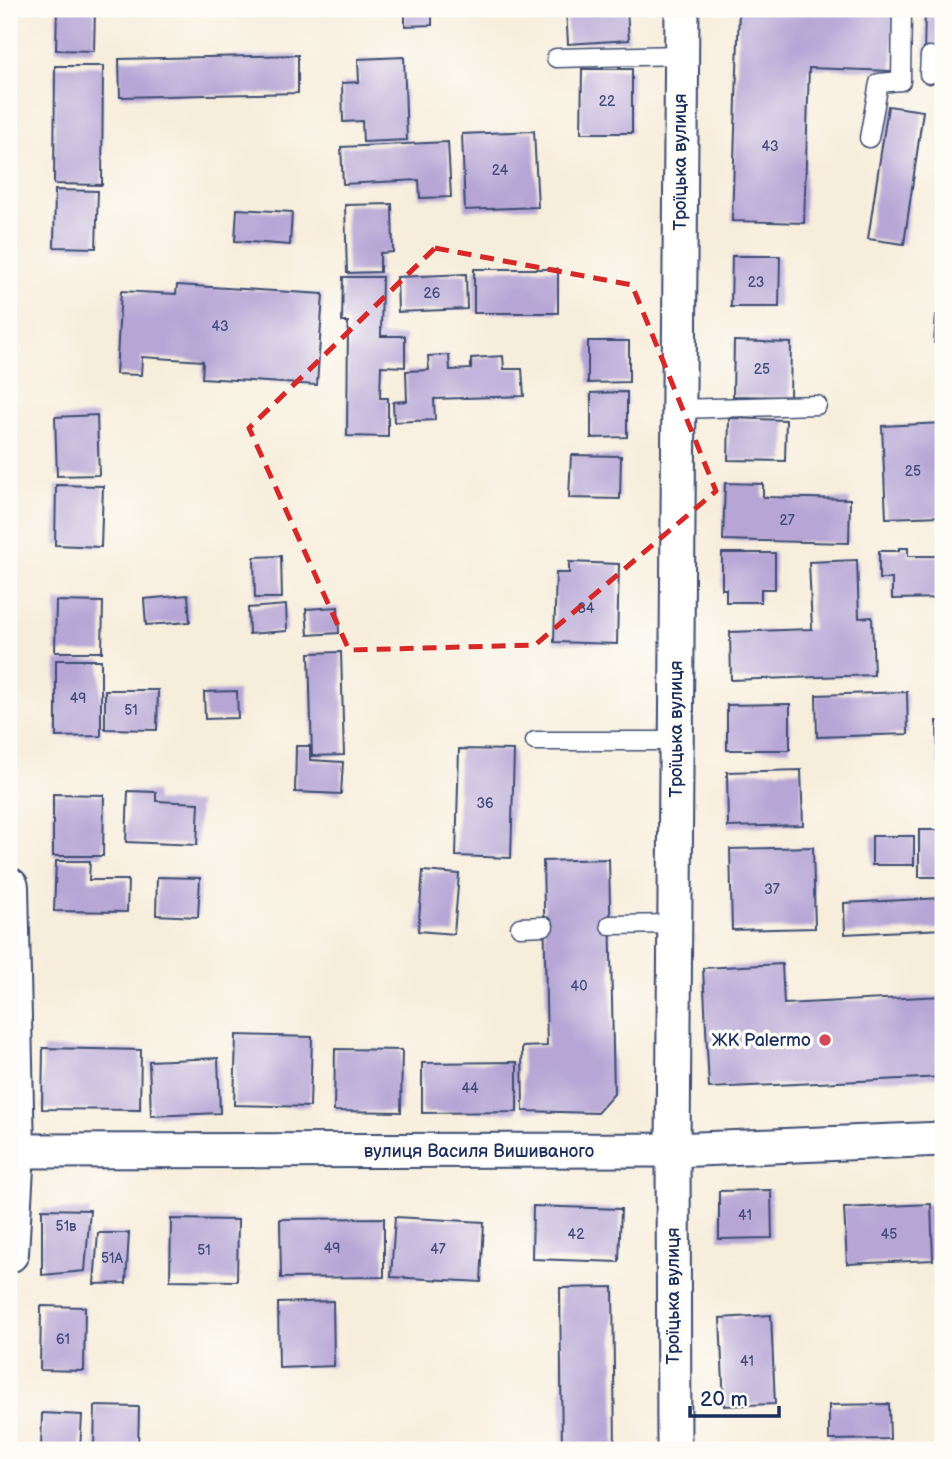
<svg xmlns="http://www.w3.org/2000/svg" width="952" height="1459" font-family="'Balsamiq Sans',sans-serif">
<rect width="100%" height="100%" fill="#fdfcf7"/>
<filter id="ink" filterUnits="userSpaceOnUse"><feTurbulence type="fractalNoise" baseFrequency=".0143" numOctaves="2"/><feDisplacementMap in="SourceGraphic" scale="14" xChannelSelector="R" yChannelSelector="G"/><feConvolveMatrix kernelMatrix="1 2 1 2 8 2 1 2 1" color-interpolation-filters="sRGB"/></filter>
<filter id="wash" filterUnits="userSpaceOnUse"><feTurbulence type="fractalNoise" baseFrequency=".00686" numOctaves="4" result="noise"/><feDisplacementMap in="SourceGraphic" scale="28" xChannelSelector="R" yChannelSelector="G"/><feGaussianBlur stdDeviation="1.57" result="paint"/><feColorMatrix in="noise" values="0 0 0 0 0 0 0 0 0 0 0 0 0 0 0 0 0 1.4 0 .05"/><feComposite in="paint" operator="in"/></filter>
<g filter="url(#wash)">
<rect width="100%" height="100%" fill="#f7eddb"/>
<g id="blocks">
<g fill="#b6a5d5">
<polygon points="57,9 95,9 94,51 56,50"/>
<polygon points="405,9 432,9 432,25 405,26"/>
<polygon points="566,9 627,9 629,40 568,44"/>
<polygon points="739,9 894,12 892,71 809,68 804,223 732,221"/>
<polygon points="925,9 943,9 943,56 924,56"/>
<polygon points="298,55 298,93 120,97 119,59"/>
<polygon points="404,57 407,140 363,142 362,121 343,122 342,83 359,82 358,59"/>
<polygon points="55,66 103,66 102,185 54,184"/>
<polygon points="582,69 632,69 632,133 581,133"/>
<polygon points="888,106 923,111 904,244 868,239"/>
<polygon points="534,131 538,207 465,210 462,134"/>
<polygon points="448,142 451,197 420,198 419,180 343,184 341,147"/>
<polygon points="55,190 98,191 96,248 54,247"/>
<polygon points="392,204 393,252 380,253 380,272 347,273 345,205"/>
<polygon points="237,209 292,212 290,245 235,241"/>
<polygon points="732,256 780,256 779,307 731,307"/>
<rect x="474" y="269" width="84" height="44"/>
<polygon points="466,274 467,309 398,312 397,277"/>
<polygon points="343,277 382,277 381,336 405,336 405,367 381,366 380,398 388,398 388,437 347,436 348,322 342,322"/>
<polygon points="177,285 323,294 317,385 202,378 203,361 142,357 141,375 116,374 121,291 176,294"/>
<polygon points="936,315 943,316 943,344 934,343"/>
<polygon points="588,341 629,341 629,382 588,383"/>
<polygon points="734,341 791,343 790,397 733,396"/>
<polygon points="449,355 450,370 471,369 471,358 503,356 504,369 522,369 524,396 434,399 435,420 394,422 393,402 407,401 406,371 429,370 428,356"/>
<polygon points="627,392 627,437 591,438 591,393"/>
<polygon points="97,415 99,475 57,476 55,417"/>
<polygon points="729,418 786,420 785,461 728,460"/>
<polygon points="943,423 943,516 886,518 882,426"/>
<polygon points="571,455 621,456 620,499 569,498"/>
<polygon points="725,483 763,484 763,497 850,499 849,543 723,540"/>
<polygon points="56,485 103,486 101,547 55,545"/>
<polygon points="899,548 908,548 908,556 943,556 943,598 892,599 892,579 879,579 879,551 899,551"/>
<polygon points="722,553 775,553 775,589 761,589 761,602 726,602 726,589 722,589"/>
<polygon points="281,556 282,598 255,598 254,557"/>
<polygon points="857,560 859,618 872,617 874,675 731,680 730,632 812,629 809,562"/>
<polygon points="569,562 619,564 617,644 554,642 556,573 569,573"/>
<polygon points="188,595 190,622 146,625 144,599"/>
<polygon points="56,601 103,602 102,652 55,652"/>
<polygon points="286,605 287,631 249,634 248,608"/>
<polygon points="338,607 339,633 308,635 306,609"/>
<polygon points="341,652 344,755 312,756 309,653"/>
<polygon points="56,660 101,660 101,736 56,737"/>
<polygon points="105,690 158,690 157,730 105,729"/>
<polygon points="237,691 238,718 205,719 204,692"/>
<polygon points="907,692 908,734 817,737 816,695"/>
<polygon points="790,704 790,750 727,750 727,705"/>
<polygon points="937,721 943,721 943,765 938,765"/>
<polygon points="296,746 310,746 310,760 343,762 341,794 295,792"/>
<polygon points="459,749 514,750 511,858 456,856"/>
<polygon points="801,770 803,825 728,827 727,772"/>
<polygon points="128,791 156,792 156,801 199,803 197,845 126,842"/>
<polygon points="53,794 104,795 103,856 53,856"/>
<rect x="919" y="830" width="24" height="47"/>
<rect x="872" y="836" width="42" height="29"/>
<polygon points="813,847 815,928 732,930 730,849"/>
<polygon points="609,859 614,1094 597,1113 523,1111 522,1047 547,1046 543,861"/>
<polygon points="56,861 90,861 89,880 128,880 127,912 54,911"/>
<polygon points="423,871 459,874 454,934 418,931"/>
<polygon points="157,877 200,878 198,917 156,915"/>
<polygon points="943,898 943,929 845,934 844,903"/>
<polygon points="782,964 784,1004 943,996 943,1077 709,1088 703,968"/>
<polygon points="236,1035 312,1037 310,1107 234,1105"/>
<polygon points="43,1048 141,1050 140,1110 42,1109"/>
<polygon points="335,1049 402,1050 401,1112 334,1111"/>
<polygon points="218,1058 220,1113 151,1116 149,1061"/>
<polygon points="517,1062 517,1112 422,1113 422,1063"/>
<polygon points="771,1190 772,1238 719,1239 719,1191"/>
<polygon points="931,1204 933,1260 847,1264 844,1208"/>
<polygon points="533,1206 621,1209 619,1262 532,1259"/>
<polygon points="42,1209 90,1210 85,1271 42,1275"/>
<polygon points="395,1217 484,1222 481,1282 391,1277"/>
<polygon points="384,1218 384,1277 281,1278 280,1219"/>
<polygon points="171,1219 238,1220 237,1281 170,1280"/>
<polygon points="98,1233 129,1233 126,1283 94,1284"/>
<polygon points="613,1287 615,1450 562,1450 560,1288"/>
<polygon points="333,1301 334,1366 279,1368 278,1303"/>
<polygon points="41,1306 85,1307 84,1371 40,1370"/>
<polygon points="771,1315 775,1404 724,1406 720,1318"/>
<polygon points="889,1404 890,1439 829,1440 829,1405"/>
<polygon points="95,1406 139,1407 138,1450 94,1450"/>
<polygon points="42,1413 82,1415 80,1450 41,1450"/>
</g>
</g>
</g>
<g filter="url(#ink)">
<use href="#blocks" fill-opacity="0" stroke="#3c4c71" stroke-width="2"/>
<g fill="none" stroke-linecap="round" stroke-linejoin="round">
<g stroke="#3c4c71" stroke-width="21">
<g id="lane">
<polyline points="556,58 680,55"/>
<polyline points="929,74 930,56"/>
<polyline points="869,138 879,83 901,81 902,9"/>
<polyline points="678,409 817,405"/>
<polyline points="535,741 676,741"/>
<polyline points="610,925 675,924"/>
<polyline points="520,927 544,926"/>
</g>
</g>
<g stroke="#3c4c71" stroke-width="37">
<g id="street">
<polyline points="15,1151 673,1150 943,1139"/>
<polyline points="674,1450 673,1150 682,9"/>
</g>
</g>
<g stroke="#3c4c71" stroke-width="42">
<polyline id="secondary" points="9,887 15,1151 9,1253"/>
</g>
<use href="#lane" stroke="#fff" stroke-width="18"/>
<use href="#street" stroke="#fff" stroke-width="33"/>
<use href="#secondary" stroke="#fff" stroke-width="38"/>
</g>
</g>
<path fill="none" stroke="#d62828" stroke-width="5" stroke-dasharray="14 9" stroke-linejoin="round" d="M435 248 632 285 716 491 535 645 349 650 249 428Z"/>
<circle fill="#d1495b" stroke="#fdfcf7" stroke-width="2.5" cx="825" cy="1040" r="7"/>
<g text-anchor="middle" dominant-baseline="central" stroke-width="7" stroke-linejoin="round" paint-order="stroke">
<g font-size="14" fill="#424c7c">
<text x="607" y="101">22</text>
<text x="770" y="146">43</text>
<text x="500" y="170">24</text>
<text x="756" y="282">23</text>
<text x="432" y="293">26</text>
<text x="220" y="326">43</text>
<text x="762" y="369">25</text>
<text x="913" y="471">25</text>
<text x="787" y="520">27</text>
<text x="586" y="608">34</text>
<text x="78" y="698">49</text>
<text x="131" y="710">51</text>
<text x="485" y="803">36</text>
<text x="772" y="889">37</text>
<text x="579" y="986">40</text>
<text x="470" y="1088">44</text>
<text x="745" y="1215">41</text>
<text x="66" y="1226">51в</text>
<text x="576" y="1234">42</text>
<text x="889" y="1234">45</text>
<text x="332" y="1248">49</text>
<text x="438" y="1249">47</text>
<text x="204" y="1250">51</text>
<text x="112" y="1258">51А</text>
<text x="63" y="1339">61</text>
<text x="747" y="1361">41</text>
</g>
<g font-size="18" fill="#1b2f5e" stroke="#fdfcf7">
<text transform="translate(680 162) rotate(-90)">Троїцька вулиця</text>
<text transform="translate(676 729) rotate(-90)">Троїцька вулиця</text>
<text x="479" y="1151">вулиця Василя Вишиваного</text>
<text transform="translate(673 1296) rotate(-90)">Троїцька вулиця</text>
</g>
<g font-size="18" fill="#1b2f5e" stroke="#fdfcf7" text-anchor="end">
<text x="811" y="1040">ЖК Palermo</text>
</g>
</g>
<rect width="952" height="1459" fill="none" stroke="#fdfcf7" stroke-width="35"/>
<path d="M690 1406v10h89v-10" fill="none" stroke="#1b2f5e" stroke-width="3.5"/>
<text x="700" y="1406" font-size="21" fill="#1b2f5e" stroke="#fdfcf7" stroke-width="5" paint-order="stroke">20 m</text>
</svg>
